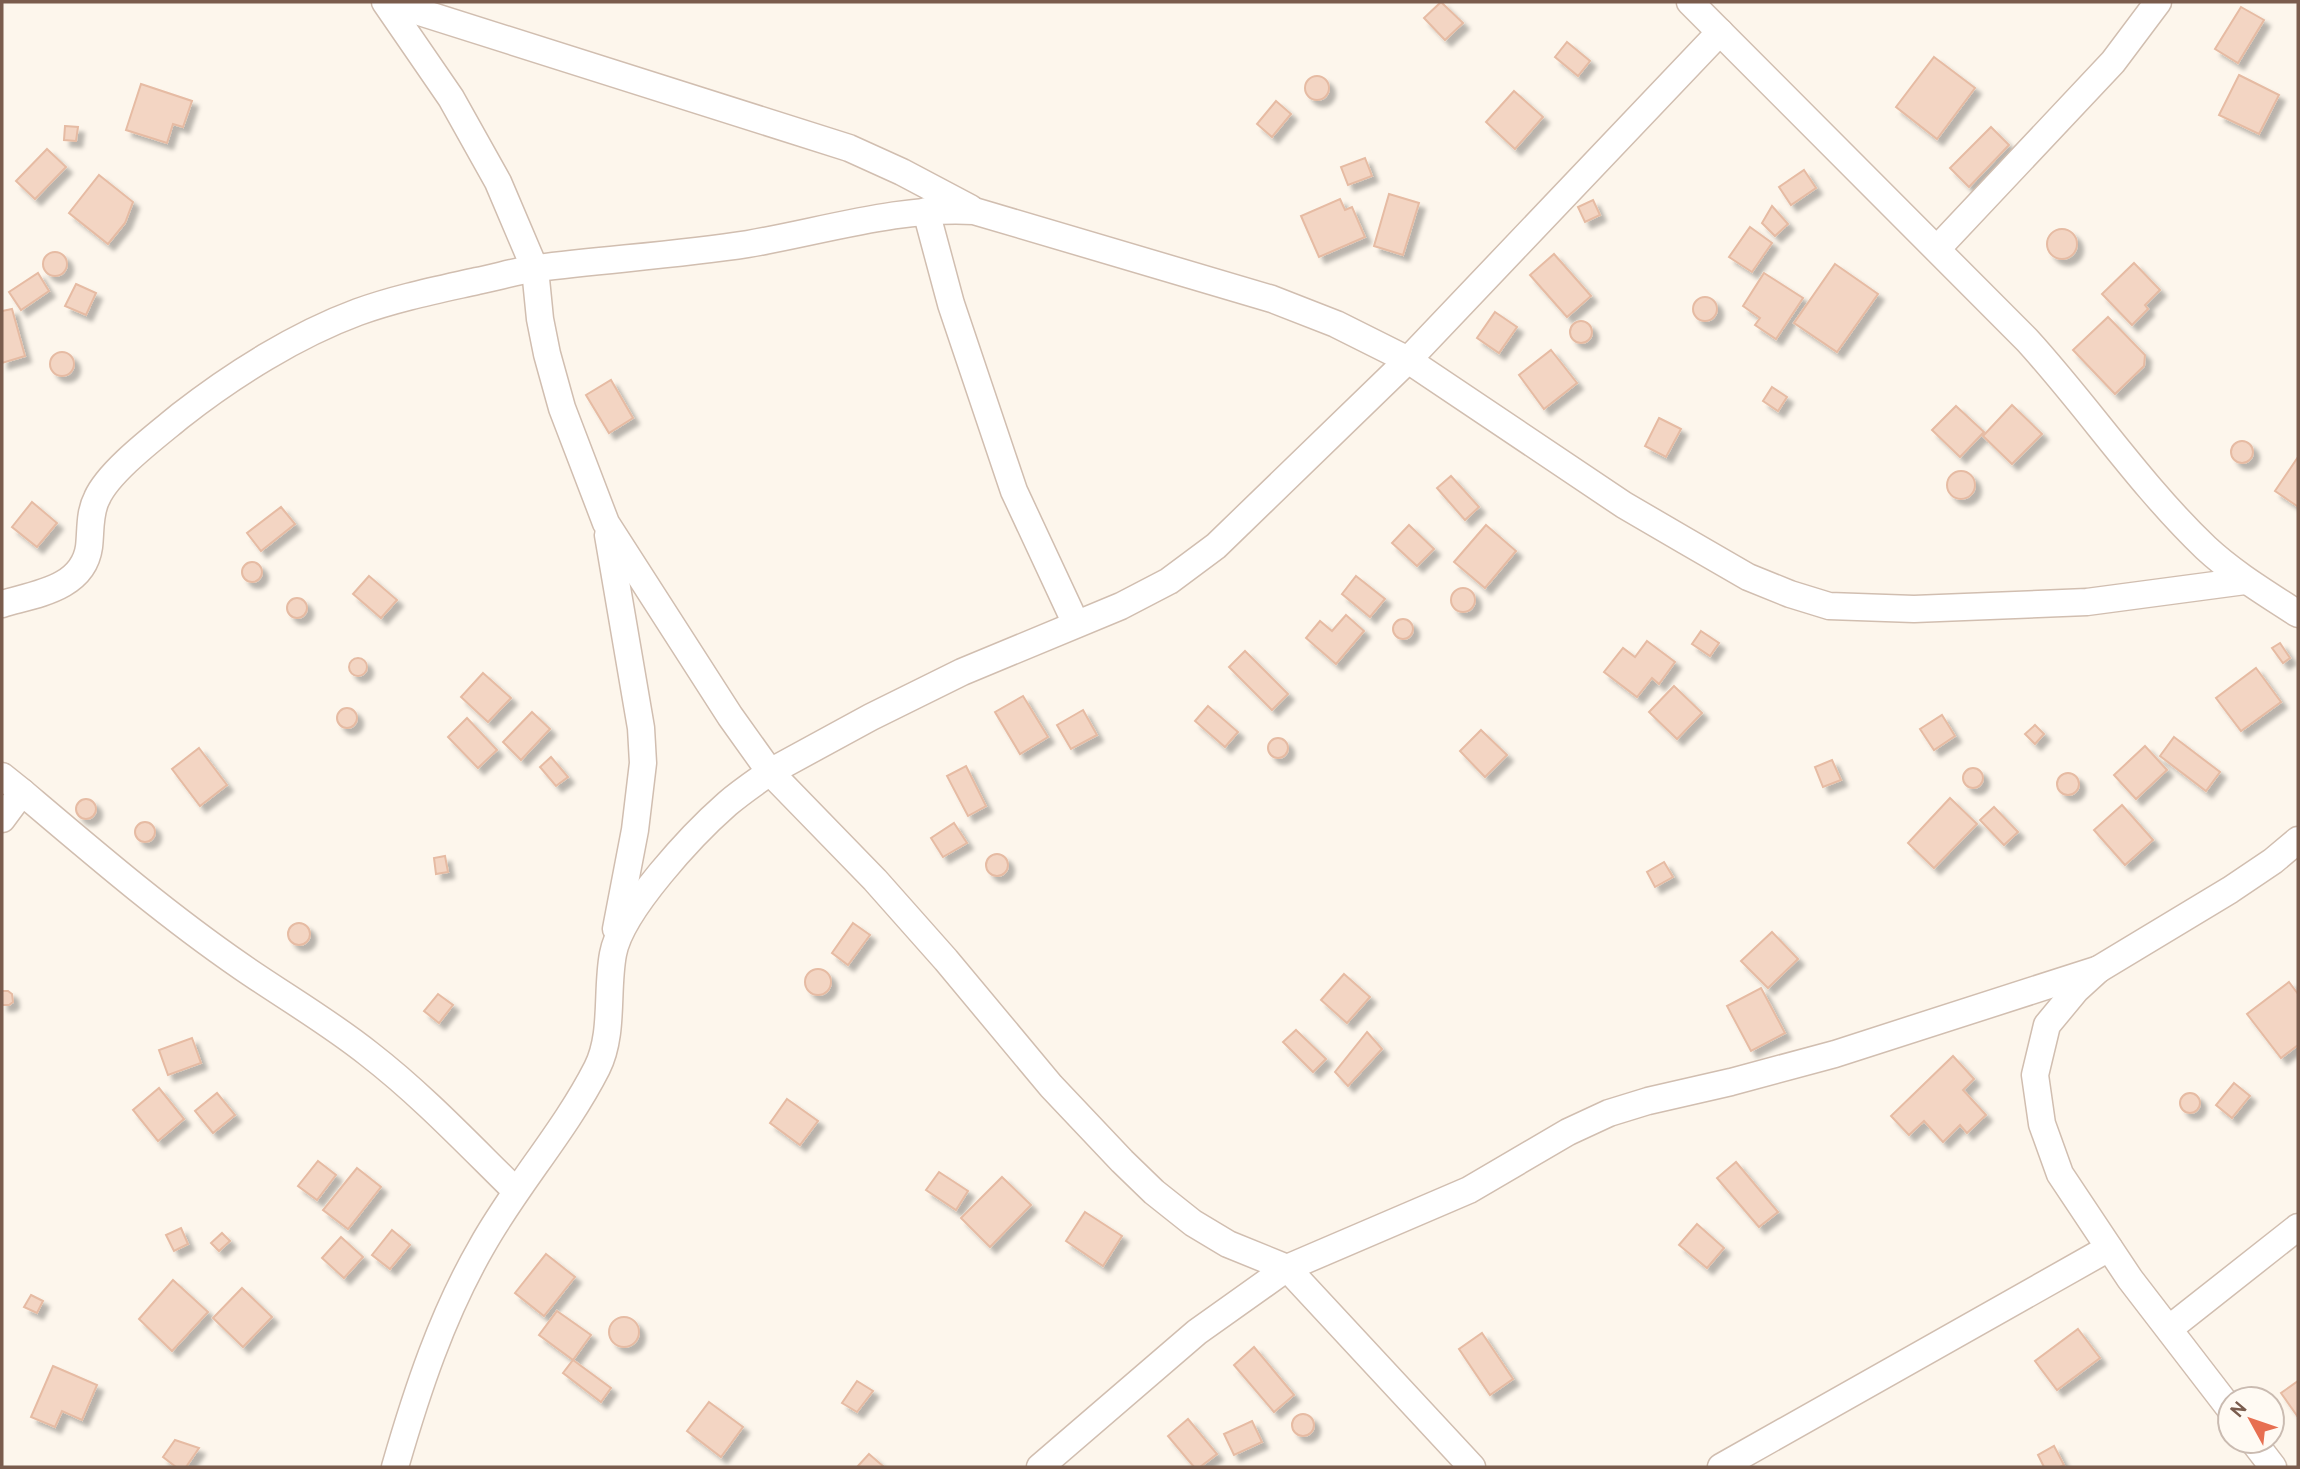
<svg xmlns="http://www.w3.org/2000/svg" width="2300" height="1469" font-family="Overpass,sans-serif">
<defs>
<filter id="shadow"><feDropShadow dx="6" dy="6" stdDeviation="2" flood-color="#0004"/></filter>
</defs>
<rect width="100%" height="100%" fill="#fdf6ec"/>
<g fill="#f3d5c3" stroke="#e6bba3" stroke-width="2" filter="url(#shadow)">
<polygon points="1441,2 1463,23 1445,40 1424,18"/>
<polygon points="2241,7 2264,20 2238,63 2215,49"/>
<polygon points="1567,42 1590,61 1578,76 1555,57"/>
<polygon points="1934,57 1975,88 1937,139 1896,107"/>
<polygon points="2239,75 2279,95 2259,134 2219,115"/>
<circle cx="1317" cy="88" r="12"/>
<polygon points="141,84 192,101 183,127 173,124 167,143 126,130"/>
<polygon points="1514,91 1543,117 1515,149 1486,122"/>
<polygon points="1276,101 1291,114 1272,137 1257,124"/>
<polygon points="65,126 78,127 76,141 64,140"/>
<polygon points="1991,127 2009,145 1969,187 1950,168"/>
<polygon points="47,149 66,167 35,199 16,181"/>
<polygon points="1365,158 1372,176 1348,185 1341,167"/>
<polygon points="1804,170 1816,188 1791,205 1779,187"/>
<polygon points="99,175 133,202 125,223 108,244 69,213"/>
<polygon points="1389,194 1419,203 1403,255 1374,246"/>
<polygon points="1340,199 1345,210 1352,207 1365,237 1319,257 1301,216"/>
<polygon points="1593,200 1600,215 1585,222 1578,207"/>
<polygon points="1772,206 1788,224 1775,236 1762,223"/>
<polygon points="1750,227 1772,243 1752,272 1729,257"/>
<circle cx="2062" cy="244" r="15"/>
<circle cx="55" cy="264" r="12"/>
<polygon points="1554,254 1591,296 1567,317 1530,275"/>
<polygon points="2134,263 2160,290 2145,305 2148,309 2132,325 2102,294"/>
<polygon points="1835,264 1878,294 1837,352 1794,323"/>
<polygon points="38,273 49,291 21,310 9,292"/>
<polygon points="1764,273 1803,298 1776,339 1755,325 1760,318 1743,306"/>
<polygon points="76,284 96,293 86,315 65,306"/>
<circle cx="1705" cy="309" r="12"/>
<polygon points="12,309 25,356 2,363 2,311"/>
<polygon points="1495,312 1517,327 1499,353 1477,338"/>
<polygon points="2108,317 2145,355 2144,366 2115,394 2073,350"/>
<circle cx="1581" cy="332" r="11"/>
<polygon points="1551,350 1577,383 1544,409 1519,375"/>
<circle cx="62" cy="364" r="12"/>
<polygon points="611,380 633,418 609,433 586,395"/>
<polygon points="1772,387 1787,397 1778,411 1763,401"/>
<polygon points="2012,405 2042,434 2012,464 1983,436"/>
<polygon points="1956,406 1984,432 1960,457 1932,430"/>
<polygon points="1659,418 1681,429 1666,457 1645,446"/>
<circle cx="2242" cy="452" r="11"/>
<polygon points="2298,457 2298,505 2297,506 2275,491"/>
<circle cx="1961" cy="485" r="14"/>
<polygon points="1451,476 1479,507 1465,520 1437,488"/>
<polygon points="32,502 57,523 37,547 12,527"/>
<polygon points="281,507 295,524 261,551 247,533"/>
<polygon points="1409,525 1434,549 1417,566 1392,543"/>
<polygon points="1486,525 1516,551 1485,588 1454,562"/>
<circle cx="252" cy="572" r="10"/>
<polygon points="369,576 397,600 381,618 353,594"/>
<polygon points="1356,576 1385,599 1370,617 1342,594"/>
<circle cx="1463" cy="600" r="12"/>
<circle cx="297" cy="608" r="10"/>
<polygon points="1346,615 1364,631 1336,664 1306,638 1320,621 1332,631"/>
<circle cx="1403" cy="629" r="10"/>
<polygon points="1701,631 1719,643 1710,656 1692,644"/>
<polygon points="1647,641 1675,662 1659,684 1652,678 1637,697 1604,672 1623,648 1635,657"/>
<polygon points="2280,643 2290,658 2283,663 2272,648"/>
<polygon points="1245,651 1288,694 1272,710 1229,667"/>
<circle cx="358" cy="667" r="9"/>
<polygon points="2256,668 2281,702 2241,731 2216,698"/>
<polygon points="483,673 511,698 488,722 461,697"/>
<polygon points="1674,686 1702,713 1677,739 1649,712"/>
<polygon points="1023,696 1048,737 1020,754 995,712"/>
<polygon points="1208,706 1238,732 1225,747 1195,721"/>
<circle cx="347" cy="718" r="10"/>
<polygon points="1083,710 1097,735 1071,749 1057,725"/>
<polygon points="532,712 550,729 521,760 503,742"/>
<polygon points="1942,715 1955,736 1934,750 1920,729"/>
<polygon points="467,718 497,750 478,768 448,737"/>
<polygon points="2035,725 2044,734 2035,744 2025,734"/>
<polygon points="1481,730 1507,755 1485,777 1460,751"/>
<polygon points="2174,737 2220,772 2206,791 2160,756"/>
<circle cx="1278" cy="748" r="10"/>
<polygon points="2145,746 2167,770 2136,799 2114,775"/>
<polygon points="199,748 227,785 200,806 172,769"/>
<polygon points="551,757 568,777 556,786 540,767"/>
<polygon points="1832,760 1841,780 1823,787 1815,767"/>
<polygon points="966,766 986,806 968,816 947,776"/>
<circle cx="1973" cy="778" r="10"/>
<circle cx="2068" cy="784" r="11"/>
<polygon points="1950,798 1977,824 1934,868 1908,843"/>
<circle cx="86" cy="809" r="10"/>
<polygon points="2122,805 2153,840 2125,865 2094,830"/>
<polygon points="1994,807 2018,832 2004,845 1980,820"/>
<circle cx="145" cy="832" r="10"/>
<polygon points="954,823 967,843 943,857 931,838"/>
<circle cx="997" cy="865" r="11"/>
<polygon points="445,856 448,872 436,874 434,858"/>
<polygon points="1664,862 1673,877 1655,887 1647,872"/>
<circle cx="299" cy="934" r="11"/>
<polygon points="853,923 870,935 848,965 832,953"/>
<polygon points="1772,932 1798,959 1768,988 1741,961"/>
<circle cx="818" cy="982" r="13"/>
<polygon points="1344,974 1370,997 1347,1023 1321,1000"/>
<polygon points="2289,982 2298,994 2298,1045 2281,1058 2247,1014"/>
<polygon points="1761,988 1785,1033 1751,1051 1727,1006"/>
<polygon points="2,991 8,991 12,994 13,1002 9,1005 2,1005"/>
<polygon points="438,994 453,1005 439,1023 424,1011"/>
<polygon points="1296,1030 1326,1059 1313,1072 1283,1042"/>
<polygon points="1367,1032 1382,1049 1348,1086 1335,1072"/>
<polygon points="192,1038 201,1063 168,1075 159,1050"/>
<polygon points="1953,1056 1974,1079 1963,1090 1986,1115 1967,1133 1960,1125 1943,1142 1924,1121 1909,1135 1891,1116"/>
<polygon points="2234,1083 2250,1096 2232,1118 2216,1105"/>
<polygon points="159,1088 184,1119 158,1141 133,1110"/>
<polygon points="217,1093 235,1115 213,1133 195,1111"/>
<circle cx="2190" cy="1103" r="10"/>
<polygon points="787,1099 818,1121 800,1145 770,1123"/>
<polygon points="318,1161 336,1175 317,1200 298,1186"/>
<polygon points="1736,1162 1778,1212 1759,1227 1717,1178"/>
<polygon points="357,1168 381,1187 348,1229 323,1210"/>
<polygon points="939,1172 968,1191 956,1210 926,1190"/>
<polygon points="1002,1177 1031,1205 990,1247 961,1218"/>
<polygon points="1085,1212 1122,1236 1103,1266 1066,1241"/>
<polygon points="1697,1224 1724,1248 1707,1268 1679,1245"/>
<polygon points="181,1228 188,1244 174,1251 166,1235"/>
<polygon points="392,1230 410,1245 390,1269 372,1255"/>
<polygon points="222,1233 230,1241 219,1251 211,1243"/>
<polygon points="341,1237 363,1257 344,1278 322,1258"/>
<polygon points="546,1254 575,1277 544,1316 515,1293"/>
<polygon points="173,1280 208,1312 172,1351 139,1319"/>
<polygon points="242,1288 272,1317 243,1347 213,1318"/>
<polygon points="31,1295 43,1301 37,1313 24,1307"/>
<polygon points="557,1311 591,1335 573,1360 539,1335"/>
<circle cx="624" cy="1332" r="15"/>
<polygon points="2078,1329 2100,1358 2057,1390 2035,1361"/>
<polygon points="1482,1333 1513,1379 1490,1395 1459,1349"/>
<polygon points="1254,1347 1294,1395 1274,1412 1234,1365"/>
<polygon points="573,1360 611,1388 601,1402 563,1373"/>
<polygon points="53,1366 97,1385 82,1420 62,1411 55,1427 31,1417"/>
<polygon points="857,1381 873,1391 857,1412 842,1403"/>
<polygon points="2298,1381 2298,1417 2281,1393"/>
<polygon points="709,1402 743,1427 721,1457 687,1431"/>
<circle cx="1303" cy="1425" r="11"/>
<polygon points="1188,1419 1217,1454 1200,1467 1194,1467 1168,1436"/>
<polygon points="1252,1421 1262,1442 1234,1455 1224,1434"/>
<polygon points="175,1440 199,1448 186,1467 176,1467 163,1457"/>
<polygon points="2054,1446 2064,1465 2060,1467 2044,1467 2038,1455"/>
<polygon points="869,1454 884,1467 857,1467"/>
</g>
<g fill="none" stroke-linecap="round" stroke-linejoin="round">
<g stroke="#d1beb0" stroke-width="29">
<g id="minor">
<path d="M385 2 451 98 498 182 535 269 540 319 547 354 562 408 606 523 730 716 770 772C756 782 741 792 727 804 694 833 621 910 613 954 606 991 614 1034 597 1068 565 1131 516 1185 482 1246 442 1315 417 1391 395 1467"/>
<polyline points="388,2 849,148 902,172 970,208"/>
<path d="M1690 2 2027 340C2089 408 2140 485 2206 548 2234 574 2266 593 2298 614"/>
<polyline points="926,211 951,304 1014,491 1076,624"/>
<polyline points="1937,249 2113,62 2158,2"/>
<polyline points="608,535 641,728 643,763 635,830 616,929"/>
<path d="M2 604C35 594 83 589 89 547 91 531 89 513 97 498 109 471 156 436 180 416 232 375 296 335 358 312 397 298 437 290 477 281 497 277 517 271 537 268 607 259 678 255 748 244 819 232 903 206 974 211L1272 299 1336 324 1408 360 1720 32"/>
<polyline points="2,776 22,792 2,819"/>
<path d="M22 792C94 853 165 914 242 967 284 996 329 1022 369 1054 422 1095 468 1144 516 1191"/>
<polyline points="2170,1328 2298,1227"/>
<polyline points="2230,1409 2130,1279 2060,1174 2042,1124 2035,1075 2047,1025 2076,990 2099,969 2230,890 2273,861 2298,840"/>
<polyline points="2253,1441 2273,1467"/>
<polyline points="1040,1467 1197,1332 1287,1268 1469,1190 1568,1132 1609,1113 1648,1101 1731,1082 1835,1054 2099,969"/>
<polyline points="1472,1467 1287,1268 1228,1244 1193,1223 1154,1192 1122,1161 1051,1086 946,960 875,880 770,772 871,717 962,672 1121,606 1169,581 1216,546 1408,360 1624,505 1684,540 1748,577 1790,594 1829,606 1914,609 2087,602 2245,581"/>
<polyline points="1721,1467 2109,1248"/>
</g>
</g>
<use href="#minor" stroke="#fff" stroke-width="26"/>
</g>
<rect width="2300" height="1469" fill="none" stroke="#7a5c4d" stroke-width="7"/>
<g transform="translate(2251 1420) rotate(310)"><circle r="33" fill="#fffaf3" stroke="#cabbb1" stroke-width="2"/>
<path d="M0-5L12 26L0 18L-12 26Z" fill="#e76f51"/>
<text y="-10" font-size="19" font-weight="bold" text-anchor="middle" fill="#7a5c4d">N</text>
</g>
</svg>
